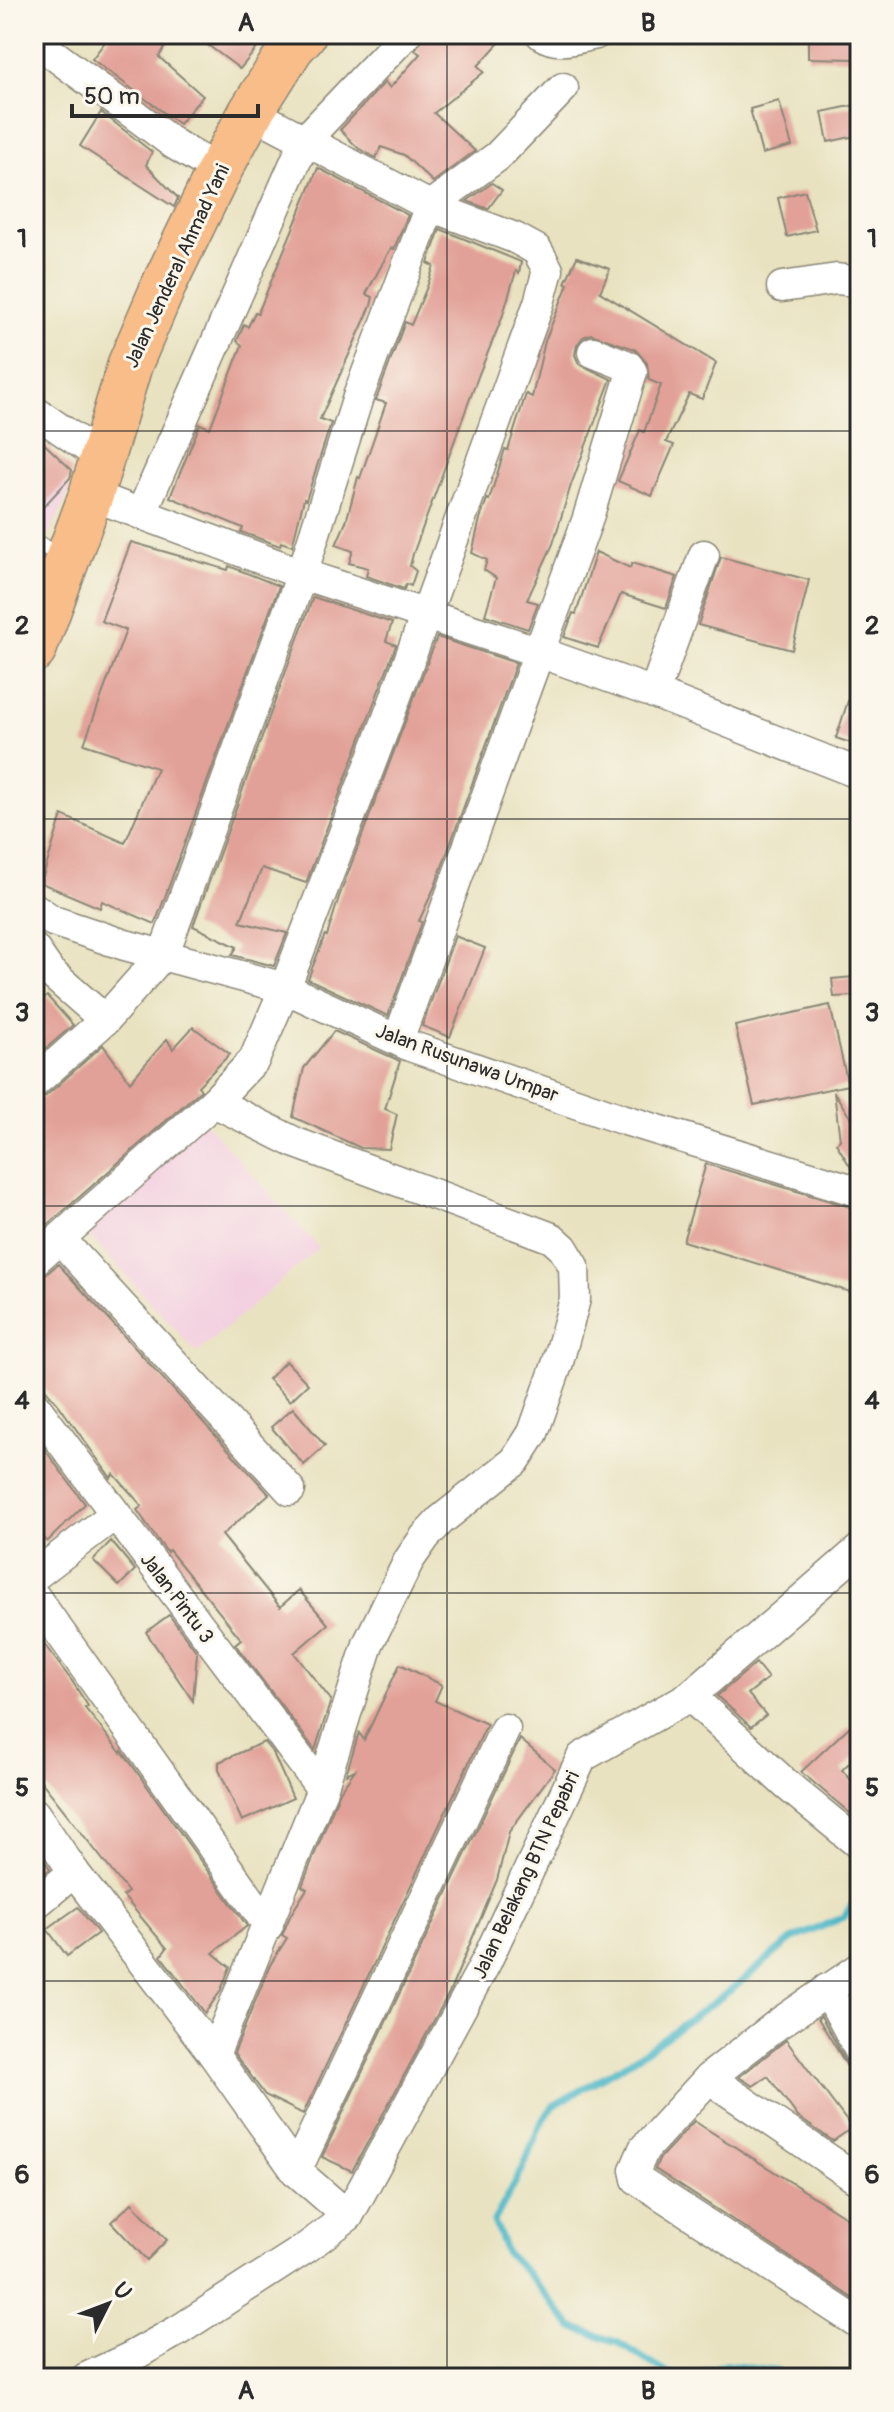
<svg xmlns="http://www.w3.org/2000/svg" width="894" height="2412" font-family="Pangolin,sans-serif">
<rect width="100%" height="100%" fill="#fbf7ec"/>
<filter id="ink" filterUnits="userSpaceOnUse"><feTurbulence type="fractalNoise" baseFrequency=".0125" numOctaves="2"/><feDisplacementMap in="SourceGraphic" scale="16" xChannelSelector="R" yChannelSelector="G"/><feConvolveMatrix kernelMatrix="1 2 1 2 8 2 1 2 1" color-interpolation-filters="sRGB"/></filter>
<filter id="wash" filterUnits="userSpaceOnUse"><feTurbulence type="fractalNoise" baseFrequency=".006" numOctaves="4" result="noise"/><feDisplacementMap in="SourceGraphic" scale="32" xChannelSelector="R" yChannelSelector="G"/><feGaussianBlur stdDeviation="1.8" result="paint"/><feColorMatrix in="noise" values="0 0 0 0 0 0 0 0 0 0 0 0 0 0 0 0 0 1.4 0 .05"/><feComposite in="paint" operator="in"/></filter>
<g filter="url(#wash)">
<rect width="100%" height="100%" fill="#e8e2c0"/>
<g fill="#f3cfe0">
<polygon points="34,438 65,464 57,479 71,488 49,535 34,531"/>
<polygon points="202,1119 319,1248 197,1353 79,1224"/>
</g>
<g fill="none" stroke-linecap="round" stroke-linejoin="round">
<g stroke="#4ab6c6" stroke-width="7">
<polyline points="675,2378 617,2342 572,2327 528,2274 506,2253 494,2221 522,2170 541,2124 553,2106 631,2061 731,1990 791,1940 844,1917 860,1893"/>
<polyline points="686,2378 725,2365 779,2372 790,2378"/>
</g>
</g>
<g id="blocks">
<g fill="#e2a198">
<polygon points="111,34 173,34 159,57 203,96 179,124 92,59"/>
<polygon points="193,34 252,34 262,42 240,69"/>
<polygon points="424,34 507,34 478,66 484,72 434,113 475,151 433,182 404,155 381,147 376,158 358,148 340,130 385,82 390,88 420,54 415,50"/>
<polygon points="808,34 856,34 855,59 808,58"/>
<polygon points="779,101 792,146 762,154 750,109"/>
<polygon points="860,104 860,135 828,142 822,112"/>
<polygon points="101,112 152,152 146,165 178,198 174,207 80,146"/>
<polygon points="318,168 408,215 394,249 391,248 366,294 373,297 371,306 320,419 331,423 306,500 304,499 292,546 281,542 280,546 241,532 243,528 170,497 200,424 210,428 242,345 237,341 244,324 248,327 255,312 258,313"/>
<polygon points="492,183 502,190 488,209 467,201"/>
<polygon points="805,191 816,230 787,237 778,198"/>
<polygon points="440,229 521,262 519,273 516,271 502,318 479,374 413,554 410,566 416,571 411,586 406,584 404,589 366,576 368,568 349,563 353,551 336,545 346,522 358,477 360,478 386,403 376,400 405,322 411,325 427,287 434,266 428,263"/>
<polygon points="577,257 610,269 600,292 716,363 702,399 689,394 666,442 674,445 652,496 618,481 640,430 644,432 661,385 649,380 647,363 635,349 591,334 583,337 577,345 575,355 579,364 611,379 571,485 553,544 527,600 538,603 528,629 485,615 496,578 484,570 487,560 472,553 480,519 487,499 489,500 505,449 508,450 526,394 532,397 545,341 568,284 565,283"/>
<polygon points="34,434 72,470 70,478 34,517"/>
<polygon points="131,542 228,570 229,566 279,586 155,924 102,901 100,908 41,883 62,815 125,843 157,768 84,744 126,630 101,621"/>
<polygon points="596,552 630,568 632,563 677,577 666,608 621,594 598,648 564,637 573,613 576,614"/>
<polygon points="721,557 809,580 792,650 698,625"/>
<polygon points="313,597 392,623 386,641 396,645 306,883 262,868 240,922 287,933 274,966 232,955 237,947 193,926"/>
<polygon points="437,637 516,663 435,886 419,921 422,922 388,1016 308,979 325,935 327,936 339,897"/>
<polygon points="856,676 860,676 860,746 836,738"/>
<polygon points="455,936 485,948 450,1037 422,1026"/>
<polygon points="853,977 855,996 834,997 832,979"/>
<polygon points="47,996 73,1025 34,1059 34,1008"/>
<polygon points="830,1005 848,1085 754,1105 735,1026"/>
<polygon points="193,1027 230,1054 198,1086 201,1090 34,1237 34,1101 46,1096 103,1045 130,1082 167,1039 173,1049"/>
<polygon points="334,1031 400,1061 385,1109 397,1114 389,1149 361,1148 293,1117 304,1068"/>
<polygon points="834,1092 860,1133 860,1173 853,1171 836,1143 840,1140"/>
<polygon points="706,1164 860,1210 860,1295 683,1241"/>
<polygon points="58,1264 269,1494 222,1535 280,1607 299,1590 328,1624 294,1653 331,1700 315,1750 235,1644 241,1639 169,1550 167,1552 160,1543 137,1510 142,1506 114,1474 111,1478 58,1404 34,1376 34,1279 45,1275"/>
<polygon points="286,1361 308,1384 290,1401 268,1379"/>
<polygon points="293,1408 325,1446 304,1465 271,1427"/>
<polygon points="34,1435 85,1504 47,1542 45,1539 34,1549"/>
<polygon points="111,1541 135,1570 119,1586 93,1560"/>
<polygon points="169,1615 197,1652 193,1701 146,1632"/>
<polygon points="34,1631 72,1681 88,1706 85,1708 121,1753 122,1751 247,1926 213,1953 230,1967 220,1992 205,2013 161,1956 167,1948 123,1896 128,1892 34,1772"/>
<polygon points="756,1663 768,1678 748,1694 766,1715 751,1727 717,1696"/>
<polygon points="400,1664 442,1685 435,1701 487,1724 303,2114 265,2095 234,2053 270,1965 287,1938 282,1935 291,1914 307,1889 302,1886 340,1791 355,1770 346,1774 359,1733 364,1740"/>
<polygon points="849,1727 860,1739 860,1752 842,1770 860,1790 860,1816 857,1819 801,1772"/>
<polygon points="520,1739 555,1769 509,1832 497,1880 450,1991 352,2171 322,2157"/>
<polygon points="264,1742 273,1753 293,1798 242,1821 219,1770 219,1762"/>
<polygon points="34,1845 50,1869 34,1882"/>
<polygon points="78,1907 98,1933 67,1956 47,1929"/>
<polygon points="821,2016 845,2060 851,2067 860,2069 860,2088 818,2018"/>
<polygon points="786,2040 852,2128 833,2141 798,2117 768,2076 753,2086 739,2077"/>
<polygon points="694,2121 860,2226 860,2303 655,2169 659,2159"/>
<polygon points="132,2203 167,2240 147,2260 111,2222"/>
</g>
</g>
</g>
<g filter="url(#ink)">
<use href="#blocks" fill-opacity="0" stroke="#8a8676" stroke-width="2"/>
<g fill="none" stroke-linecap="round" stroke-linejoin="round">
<g stroke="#8a8676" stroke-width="17">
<polyline id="lane" points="34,540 64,559"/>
</g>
<g stroke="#8a8676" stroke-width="33">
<g id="street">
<path d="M541 34C558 46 577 38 596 34"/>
<polyline points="34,40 174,144 219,171"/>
<polyline points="251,112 430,206 359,394 302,574 539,652 398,1040"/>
<polyline points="430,206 498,156 563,88"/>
<polyline points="782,287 837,279 860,282"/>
<polyline points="593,352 628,366 632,372 587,521 539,652 654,693 860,774"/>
<polyline points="34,411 101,457"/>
<polyline points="141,514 305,140 406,34"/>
<polyline points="654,693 704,555"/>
<polyline points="34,908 53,921 125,945 285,988 410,1046 622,1119 860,1192"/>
<polyline points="34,949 50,972 105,1020"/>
<polyline points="34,1083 105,1020 164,953 302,574 91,495"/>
<polyline points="60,1239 290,1490"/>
<polyline points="34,1261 214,1102 254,1060 285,988 394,702 539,303 548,270 537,250 515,238 430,206"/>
<polyline points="34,1405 322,1789"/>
<polyline points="34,1576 114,1515"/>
<polyline points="34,1596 268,1925"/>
<polyline points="690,1696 788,1786 860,1845"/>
<polyline points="34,1813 74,1872 214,2055 322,1789 368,1644 409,1560 425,1537 441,1520 515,1461 533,1433 558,1362 575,1299 574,1266 563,1248 552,1238 296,1143 214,1102"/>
<polyline points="34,1905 74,1872"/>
<polyline points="860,1968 778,2024 709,2078 644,2149 635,2170 637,2179 860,2324"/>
<polyline points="827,1989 860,2051"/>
<polyline points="214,2055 296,2171 348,2216"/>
<polyline points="709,2078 860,2181"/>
<polyline points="296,2171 505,1729"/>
<polyline points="86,2378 131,2357 179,2330 306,2248 348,2216 486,1962 582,1757 690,1696 860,1549"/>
</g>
</g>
<g stroke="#8a8676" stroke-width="47">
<polyline id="highway" points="34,650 91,495 130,364 167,278 219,171 251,112 292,47 304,34"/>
</g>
<use href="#lane" stroke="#fff" stroke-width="14"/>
<use href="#street" stroke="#fff" stroke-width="30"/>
<use href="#highway" stroke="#f9bd89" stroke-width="44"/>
</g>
</g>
<path fill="none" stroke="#2b2b2b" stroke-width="2" stroke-opacity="0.55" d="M447 34V2378M34 431H860M34 819H860M34 1206H860M34 1593H860M34 1981H860"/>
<g text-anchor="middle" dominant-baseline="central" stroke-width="6" stroke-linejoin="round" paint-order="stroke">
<g font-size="20" fill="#2b2b2b" stroke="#fbf7ec">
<text transform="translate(177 266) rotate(-65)">Jalan Jenderal Ahmad Yani</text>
<text transform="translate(467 1063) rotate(20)">Jalan Rusunawa Umpar</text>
<text transform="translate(177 1598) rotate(53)">Jalan Pintu 3</text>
<text transform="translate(526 1875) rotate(-65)">Jalan Belakang BTN Pepabri</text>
</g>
</g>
<rect width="894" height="2412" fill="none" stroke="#fbf7ec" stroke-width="88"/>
<g transform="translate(108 2304) rotate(48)" stroke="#fbf7ec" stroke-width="6" paint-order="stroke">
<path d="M0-6L14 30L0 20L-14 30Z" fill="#2b2b2b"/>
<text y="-12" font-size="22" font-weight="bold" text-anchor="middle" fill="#2b2b2b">U</text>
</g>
<path d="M72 104v12h186v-12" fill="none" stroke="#2b2b2b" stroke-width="4"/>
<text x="84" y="104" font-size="24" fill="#2b2b2b" stroke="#fbf7ec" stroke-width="6" paint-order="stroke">50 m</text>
<rect x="44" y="44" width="806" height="2324" fill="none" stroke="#2b2b2b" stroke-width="3"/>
<g font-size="26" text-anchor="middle" font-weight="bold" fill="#2b2b2b">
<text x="246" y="31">A</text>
<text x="648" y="31">B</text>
<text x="22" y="247">1</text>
<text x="872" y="247">1</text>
<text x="22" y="634">2</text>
<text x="872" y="634">2</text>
<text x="22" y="1021">3</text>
<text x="872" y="1021">3</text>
<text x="22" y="1409">4</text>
<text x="872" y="1409">4</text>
<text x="22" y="1796">5</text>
<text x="872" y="1796">5</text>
<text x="22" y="2183">6</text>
<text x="872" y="2183">6</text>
<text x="246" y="2399">A</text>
<text x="648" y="2399">B</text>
</g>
</svg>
